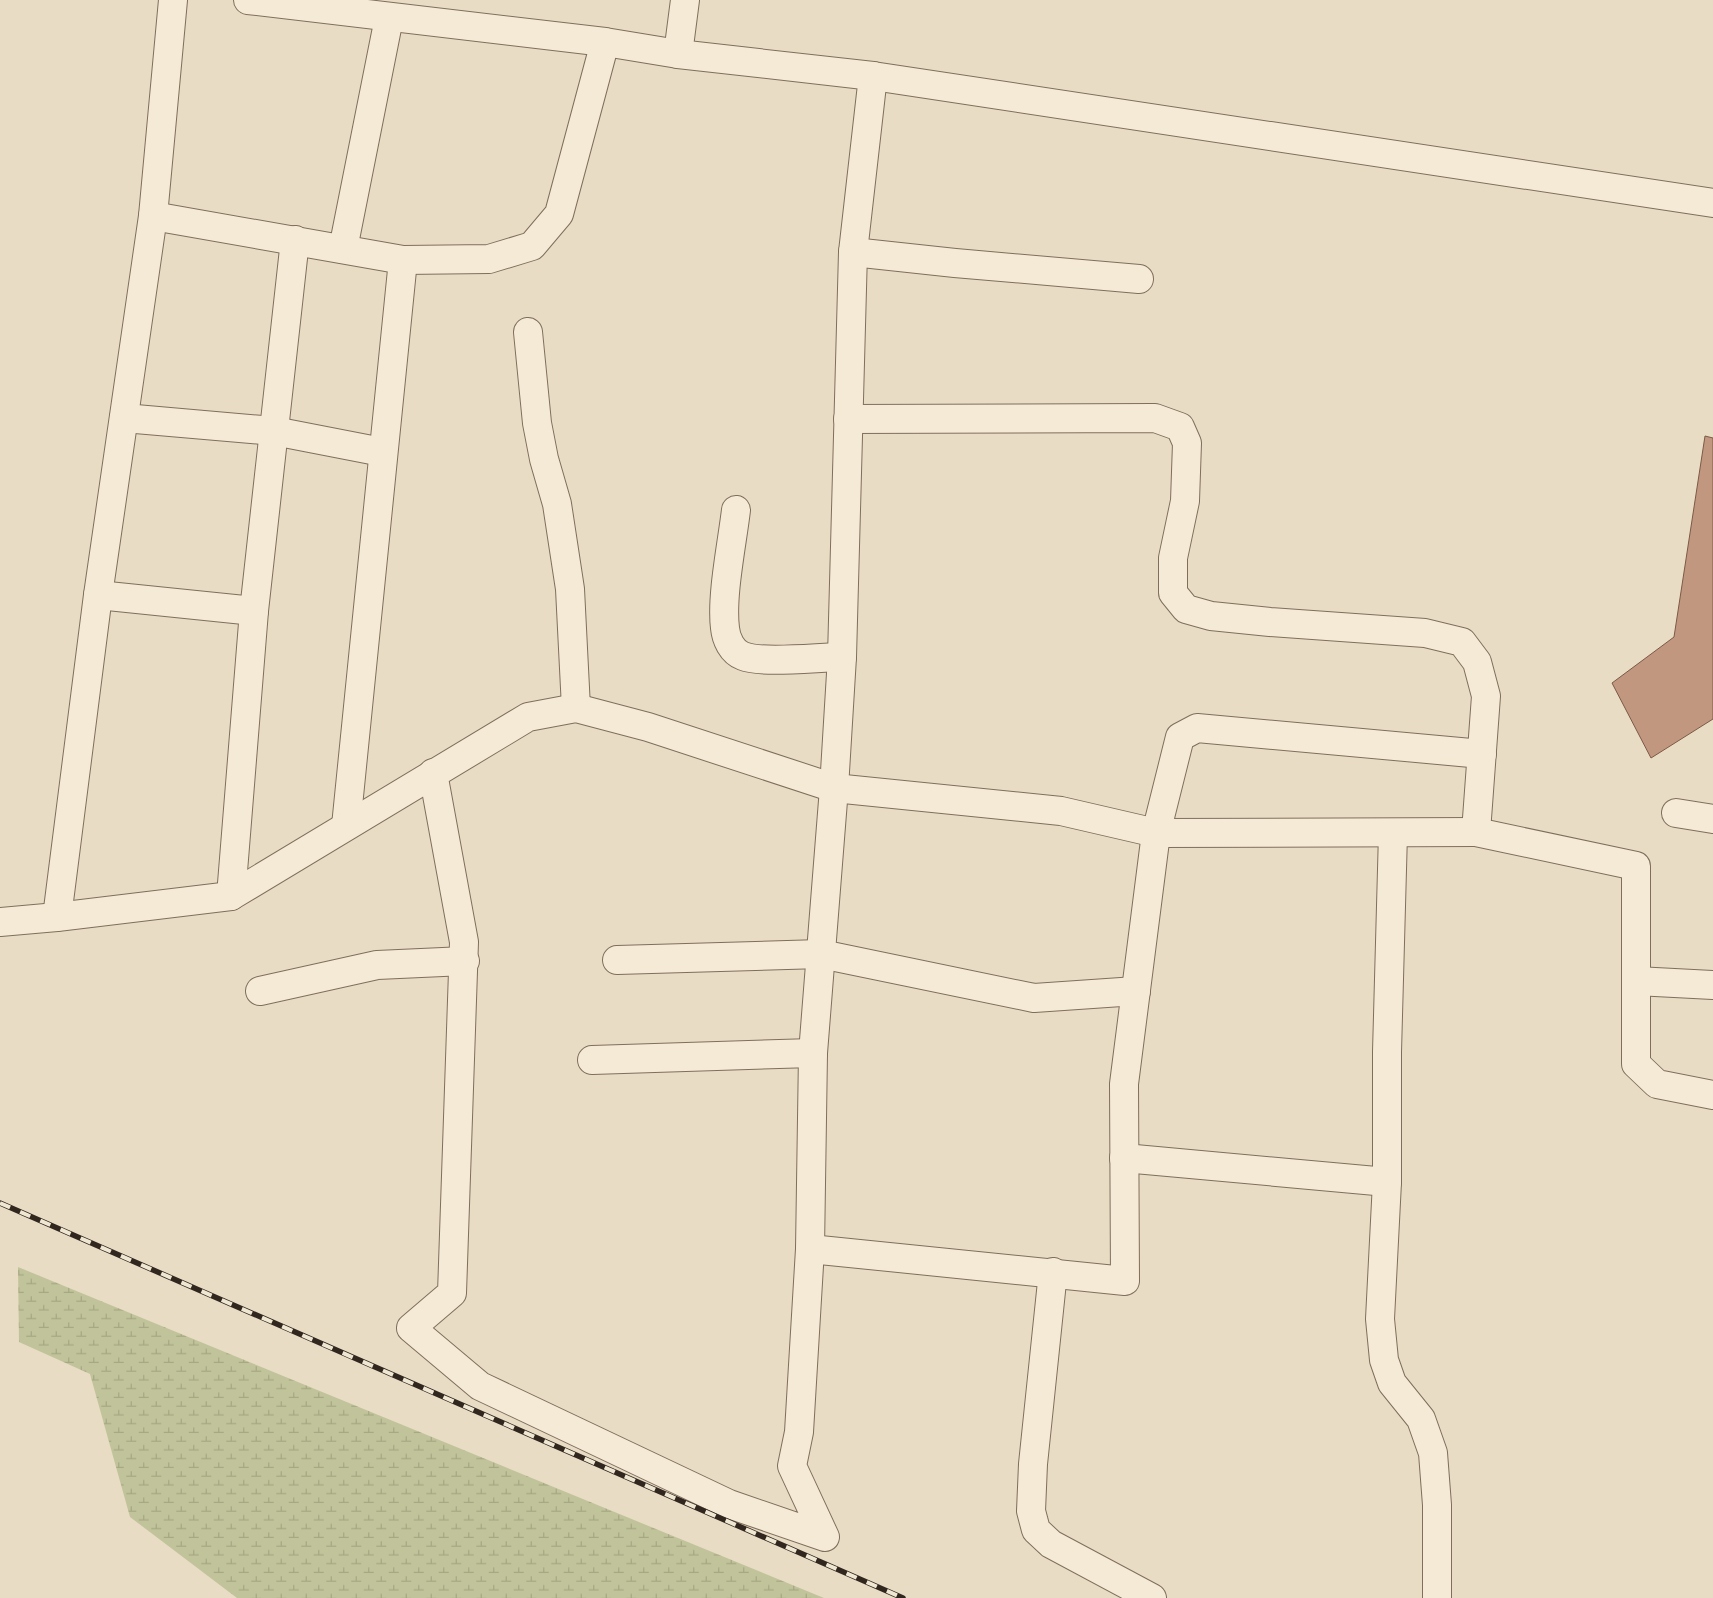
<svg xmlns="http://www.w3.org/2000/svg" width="1713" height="1598" font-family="'IBM Plex Serif',serif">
<defs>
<pattern id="wetland-marsh" width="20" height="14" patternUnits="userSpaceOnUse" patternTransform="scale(1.25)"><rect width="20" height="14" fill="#c1c49a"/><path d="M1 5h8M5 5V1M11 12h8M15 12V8" fill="none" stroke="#a6a884"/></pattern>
</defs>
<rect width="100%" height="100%" fill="#e8dcc4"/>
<polygon fill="url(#wetland-marsh)" points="18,1267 824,1598 237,1598 130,1517 90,1374 19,1342"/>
<polygon fill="#c1987f" stroke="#7c5946" points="1705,436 1713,438 1713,719 1651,758 1612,683 1674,637"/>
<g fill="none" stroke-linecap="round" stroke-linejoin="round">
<g stroke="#806e5d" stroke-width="30">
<g id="minor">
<polyline points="248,0 605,42 678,54 873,76 1713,203"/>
<polyline points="678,54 685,0"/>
<polyline points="153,216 403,260 489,259 532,246 559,214 605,42"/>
<polyline points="343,249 389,18"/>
<polyline points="853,252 955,263 1139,279"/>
<polyline points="528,332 537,423 544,459 557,504 570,589 576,708"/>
<polyline points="124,418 274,431 382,452"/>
<polyline points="848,419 1155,418 1180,427 1187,443 1185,501 1173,558 1173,593 1186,609 1211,616 1270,622 1425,633 1462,642 1477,662 1486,696 1476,832 1636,866 1636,1064 1657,1084 1713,1095"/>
<path d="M736 510C732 544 721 596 725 628 726 639 732 652 743 656 762 664 819 657 842 657"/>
<polyline points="98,595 254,611"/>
<polyline points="433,773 464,942 452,1293 411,1328 480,1386 729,1504 825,1537 792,1466 799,1432 810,1249 813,1053 834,788 842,657 853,252 873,76"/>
<polyline points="1676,813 1713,819"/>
<polyline points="346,826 403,260"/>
<polyline points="1393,833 1387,1052 1387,1182 1380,1319 1384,1360 1392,1383 1421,1419 1433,1453 1437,1505 1437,1598"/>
<polyline points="231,896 254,611 295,240"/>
<polyline points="57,917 98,595 153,216 173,0"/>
<polyline points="0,922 57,917 231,896 528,717 576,708 648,727 834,788 1061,811 1156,833 1476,832"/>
<polyline points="617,960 821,954 1034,998 1136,991"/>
<polyline points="1636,981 1713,985"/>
<polyline points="260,991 377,965 465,961"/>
<polyline points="592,1060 813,1053"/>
<polyline points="1124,1158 1387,1182"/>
<polyline points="810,1249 1125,1281 1124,1084 1156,833 1180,737 1197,728 1482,754"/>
<polyline points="1053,1272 1033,1464 1031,1511 1036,1530 1051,1544 1152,1598"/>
</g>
</g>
<use href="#minor" stroke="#f4ead6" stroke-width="28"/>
<g stroke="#32271f" stroke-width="5.5">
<polyline id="rail" points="0,1203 903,1598"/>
</g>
<use href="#rail" stroke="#f0e7d3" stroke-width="4" stroke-dasharray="11" stroke-linecap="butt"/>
</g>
</svg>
